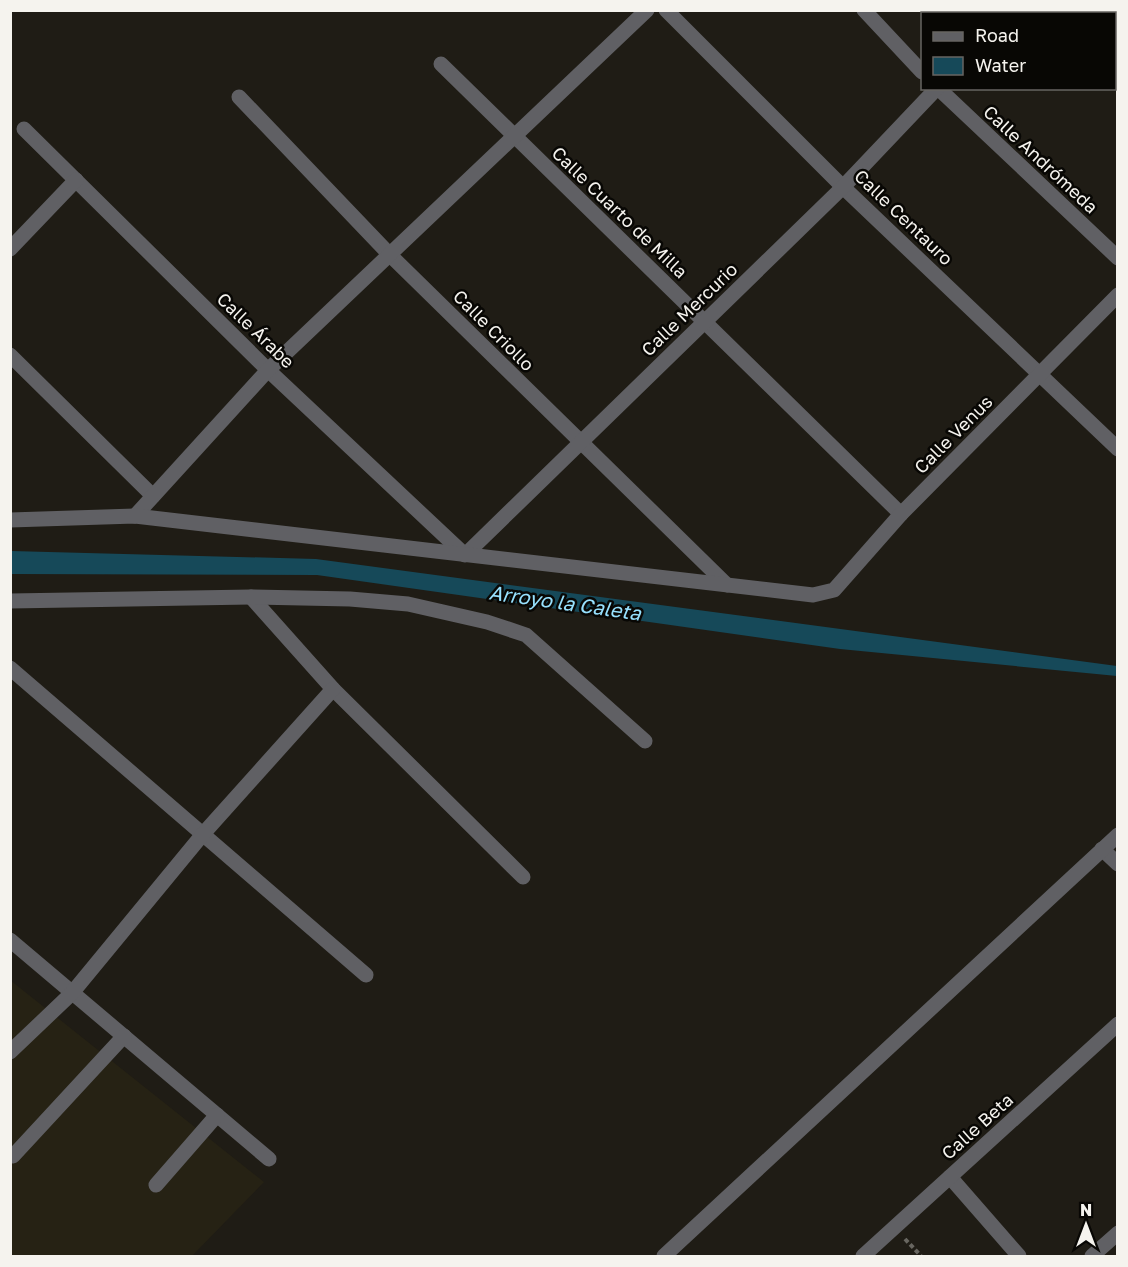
<svg xmlns="http://www.w3.org/2000/svg" width="1128" height="1267" font-family="'Golos Text',sans-serif">
<rect width="100%" height="100%" fill="#1f1c15"/>
<polygon fill="#262214" points="10,980 264,1182 192,1256 11,1256"/>
<polygon fill="#164959" points="11,551 316,559 1117,666 1117,676 840,649 317,575 11,574"/>
<g fill="none" stroke-linecap="round" stroke-linejoin="round">
<polyline stroke="#686660" stroke-width="4" stroke-dasharray="4.5 3" stroke-linecap="butt" points="905,1239 921,1256"/>
<g stroke="#606064" stroke-width="15">
<polyline points="666,10 843,187 1118,449"/>
<polyline points="864,10 922,72"/>
<polyline points="1052,10 1056,14"/>
<polyline points="1008,14 1011,10"/>
<polyline points="441,64 901,514"/>
<polyline points="1114,70 1118,73"/>
<polyline points="938,88 1118,258"/>
<polyline points="239,97 390,255 727,585"/>
<polyline points="24,129 268,370 465,555 843,187 937,88"/>
<polyline points="10,249 76,180"/>
<polyline points="10,355 153,496"/>
<polyline points="135,516 268,370 647,10"/>
<polyline points="10,520 135,516 813,595 834,590 901,514 1118,295"/>
<polyline points="251,597 333,689 523,877"/>
<polyline points="10,601 251,597 350,599 408,604 487,622 526,635 645,741"/>
<polyline points="10,668 366,975"/>
<polyline points="1102,849 1118,864"/>
<polyline points="10,940 269,1159"/>
<polyline points="10,1052 72,993 203,834 333,689"/>
<polyline points="13,1156 124,1036"/>
<polyline points="950,1177 1019,1256"/>
<polyline points="156,1185 217,1115"/>
<polyline points="664,1256 1118,835"/>
<polyline points="863,1256 1118,1024"/>
<polyline points="1092,1256 1118,1233"/>
</g>
</g>
<g text-anchor="middle" dominant-baseline="central" stroke-width="5" stroke-linejoin="round" paint-order="stroke">
<g font-size="18" fill="#f5f3ee" stroke="#080704">
<text transform="translate(1041 159) rotate(43)">Calle Andrómeda</text>
<text transform="translate(620 212) rotate(44)">Calle Cuarto de Milla</text>
<text transform="translate(904 217) rotate(44)">Calle Centauro</text>
<text transform="translate(689 309) rotate(-44)">Calle Mercurio</text>
<text transform="translate(256 330) rotate(44)">Calle Árabe</text>
<text transform="translate(494 330) rotate(45)">Calle Criollo</text>
<text transform="translate(953 434) rotate(-45)">Calle Venus</text>
<text transform="translate(977 1126) rotate(-42)">Calle Beta</text>
</g>
<g font-size="20" font-style="italic" fill="#97e1fe" stroke="#080704">
<text transform="translate(565 602) rotate(8)">Arroyo la Caleta</text>
</g>
</g>
<rect width="1128" height="1267" fill="none" stroke="#f5f3ee" stroke-width="24"/>
<rect x="921" y="12" width="195" height="78" fill="#080704" stroke="#676562" stroke-width="1.5"/>
<rect x="933" y="32" width="30" height="9" fill="#606064" stroke="#676562" stroke-width="1.5"/>
<text x="975" y="42" font-size="18" fill="#f5f3ee">Road</text>
<rect x="933" y="57" width="30" height="18" fill="#164959" stroke="#676562" stroke-width="1.5"/>
<text x="975" y="72" font-size="18" fill="#f5f3ee">Water</text>
<g transform="translate(1086 1225)" stroke="#080704" stroke-width="4.5" paint-order="stroke">
<path d="M0-4.5L10 22L0 15L-10 22Z" fill="#f5f3ee"/>
<text y="-9" font-size="16" font-weight="bold" text-anchor="middle" fill="#f5f3ee">N</text>
</g>
</svg>
